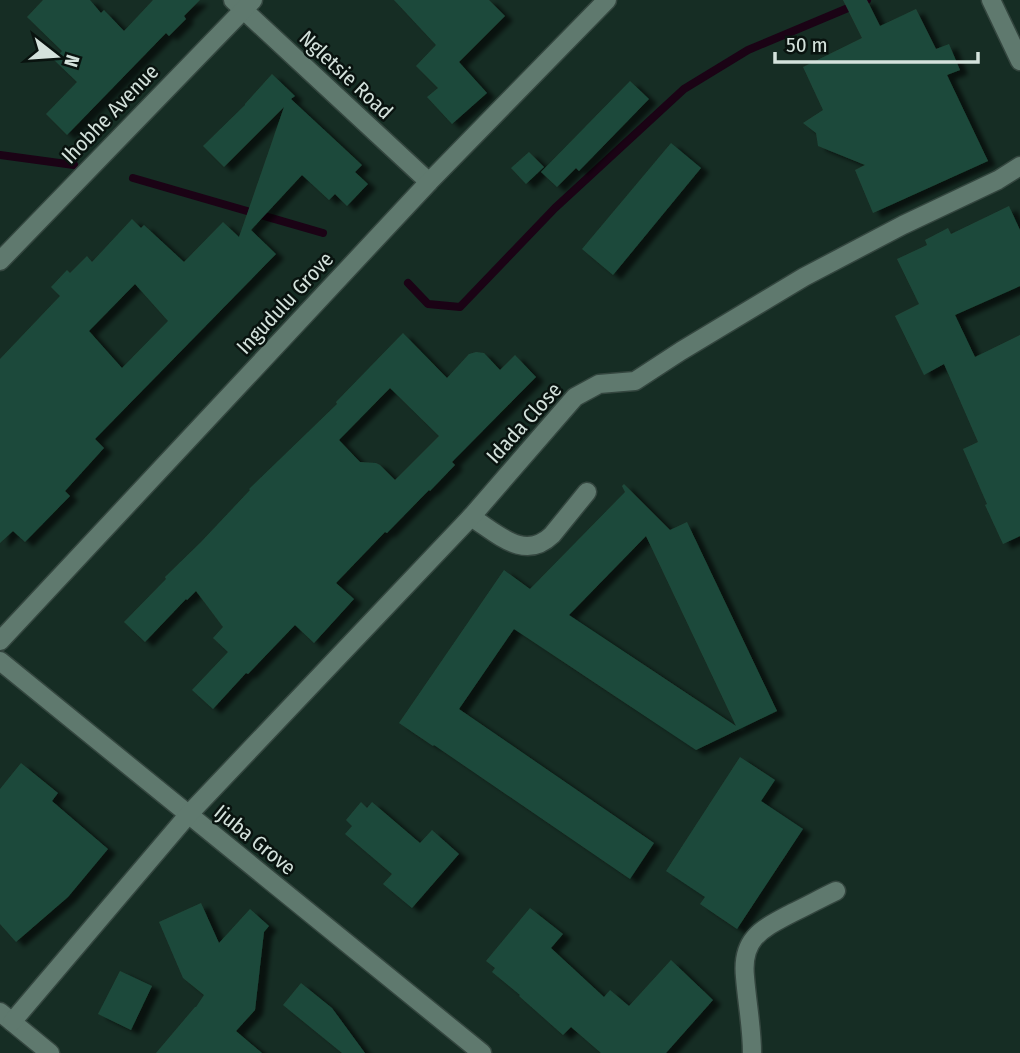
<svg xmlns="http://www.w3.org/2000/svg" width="1020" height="1053" font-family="'Fira Sans Condensed',sans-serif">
<defs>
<filter id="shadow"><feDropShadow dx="8" dy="4.5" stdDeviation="2" flood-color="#0009"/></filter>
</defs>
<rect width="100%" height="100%" fill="#162d24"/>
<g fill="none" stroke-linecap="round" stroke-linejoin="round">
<g stroke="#1b0315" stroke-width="8">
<polyline points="0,155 74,165"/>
<polyline points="133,178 323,233"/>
<polyline points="408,283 428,304 460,307 555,208 684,89 748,50 867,0"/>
</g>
</g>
<g fill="#1f493a" fill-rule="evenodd" filter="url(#shadow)">
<polygon points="43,0 90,0 101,13 104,10 124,31 153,0 200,0 184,16 186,19 169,36 166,33 67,135 46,114 77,82 54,60 62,51 27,17"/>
<polygon points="394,0 489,0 505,16 459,62 487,93 452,124 427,97 438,88 416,66 436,45"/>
<polygon points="843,0 867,0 880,26 916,9 936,49 949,44 960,70 947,75 988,161 873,213 855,170 865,165 818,146 816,133 803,123 823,110 803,67 862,38"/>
<path d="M272 74 295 96 291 99 362 165 355 172 368 184 347 206 335 194 329 200 302 175 251 230 276 254 95 439 104 448 65 491 70 496 25 542 13 531 0 543V359L60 296 51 287 67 270 70 273 87 256 92 262 132 219 141 228 144 225 184 262 223 222 239 237 284 107 224 167 203 146 245 105V104ZM135 284 168 321 122 368 89 331Z"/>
<polygon points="630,81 649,99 579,171 576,168 557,187 541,172"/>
<polygon points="671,143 701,168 613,275 582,249"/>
<polygon points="529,152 544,167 526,184 511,168"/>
<polygon points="1009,206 1020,230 1020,286 955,315 975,357 1020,335 1020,536 1003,544 985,505 987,504 963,449 978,442 944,364 924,375 895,316 919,304 897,259 927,245 925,240 948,228 951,234"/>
<path d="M403 333 447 378 469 354 476 352 484 353 500 370 515 355 536 377 452 462 455 465 430 491 429 490 387 533 385 532 336 583 354 599 314 643 295 625 248 674 246 673 213 709 192 690 228 652 213 638 223 627 196 591 187 600 186 599 145 642 124 622 166 579 165 577 201 542 250 490 249 489 337 404 336 402ZM390 388 439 436 395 480 380 465 376 463 360 462 339 440Z"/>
<path d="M624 484 670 530 687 522 777 711 696 750 514 629 459 709 654 843 630 879 434 745 433 746 399 723 504 570 530 589 625 492 622 486ZM646 536 736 726 569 615Z"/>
<polygon points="740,757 775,780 761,801 803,829 737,929 700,904 705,897 666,871"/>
<polygon points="21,763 58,793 52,801 108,849 68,897 16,942 0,924 0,789"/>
<polygon points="361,802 367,808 372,802 420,843 432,830 459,854 412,908 383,884 392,874 345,834 352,826 346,820"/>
<polygon points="201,903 219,943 250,909 269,926 264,932 255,1010 236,1031 262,1053 156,1053 195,1007 196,1007 204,995 183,978 159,922"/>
<polygon points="530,908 563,934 551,948 604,997 610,990 629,1006 671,960 713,1000 666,1053 601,1053 571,1027 563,1035 519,996 520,995 492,972 495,968 486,961"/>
<polygon points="120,971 152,986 131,1030 98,1014"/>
<polygon points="301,983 332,1008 365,1053 342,1053 283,1005"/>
</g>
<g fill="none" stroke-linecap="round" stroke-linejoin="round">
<g stroke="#34463f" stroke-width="21">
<g id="minor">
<polyline points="233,0 429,182"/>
<polyline points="991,0 1020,61"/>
<polyline points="0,261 253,0"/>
<path d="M471 517C497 533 524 562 552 535L587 492"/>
<polyline points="0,641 429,182 607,0"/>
<polyline points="0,661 482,1053"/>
<polyline points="0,1012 50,1053"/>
<polyline points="12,1022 188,815 471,517 575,397 599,384 635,381 681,351 804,277 903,225 998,180 1020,166"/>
<path d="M752 1053C752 1027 747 1003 745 977 741 938 762 929 792 913 807 906 821 898 836 891"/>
</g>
</g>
<use href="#minor" stroke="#5f796e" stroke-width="18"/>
</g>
<g text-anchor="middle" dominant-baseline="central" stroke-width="5" stroke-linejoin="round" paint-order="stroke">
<g font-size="21" fill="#d4e2dc" stroke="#09130f">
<text transform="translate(346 75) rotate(43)">Ngletsie Road</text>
<text transform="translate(110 114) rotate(-46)">Ihobhe Avenue</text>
<text transform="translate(285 303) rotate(-47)">Ingudulu Grove</text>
<text transform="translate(524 423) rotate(-48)">Idada Close</text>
<text transform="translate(255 840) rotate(39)">Ijuba Grove</text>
</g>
</g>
<g transform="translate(56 56) rotate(107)" stroke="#09130f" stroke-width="5" paint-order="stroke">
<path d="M0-5L12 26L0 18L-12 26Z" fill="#d4e2dc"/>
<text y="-10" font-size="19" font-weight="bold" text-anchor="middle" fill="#d4e2dc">N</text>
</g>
<path d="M775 52v10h203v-10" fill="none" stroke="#d4e2dc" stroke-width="3.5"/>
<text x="786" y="52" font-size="21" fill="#d4e2dc" stroke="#09130f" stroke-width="5" paint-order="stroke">50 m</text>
</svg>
